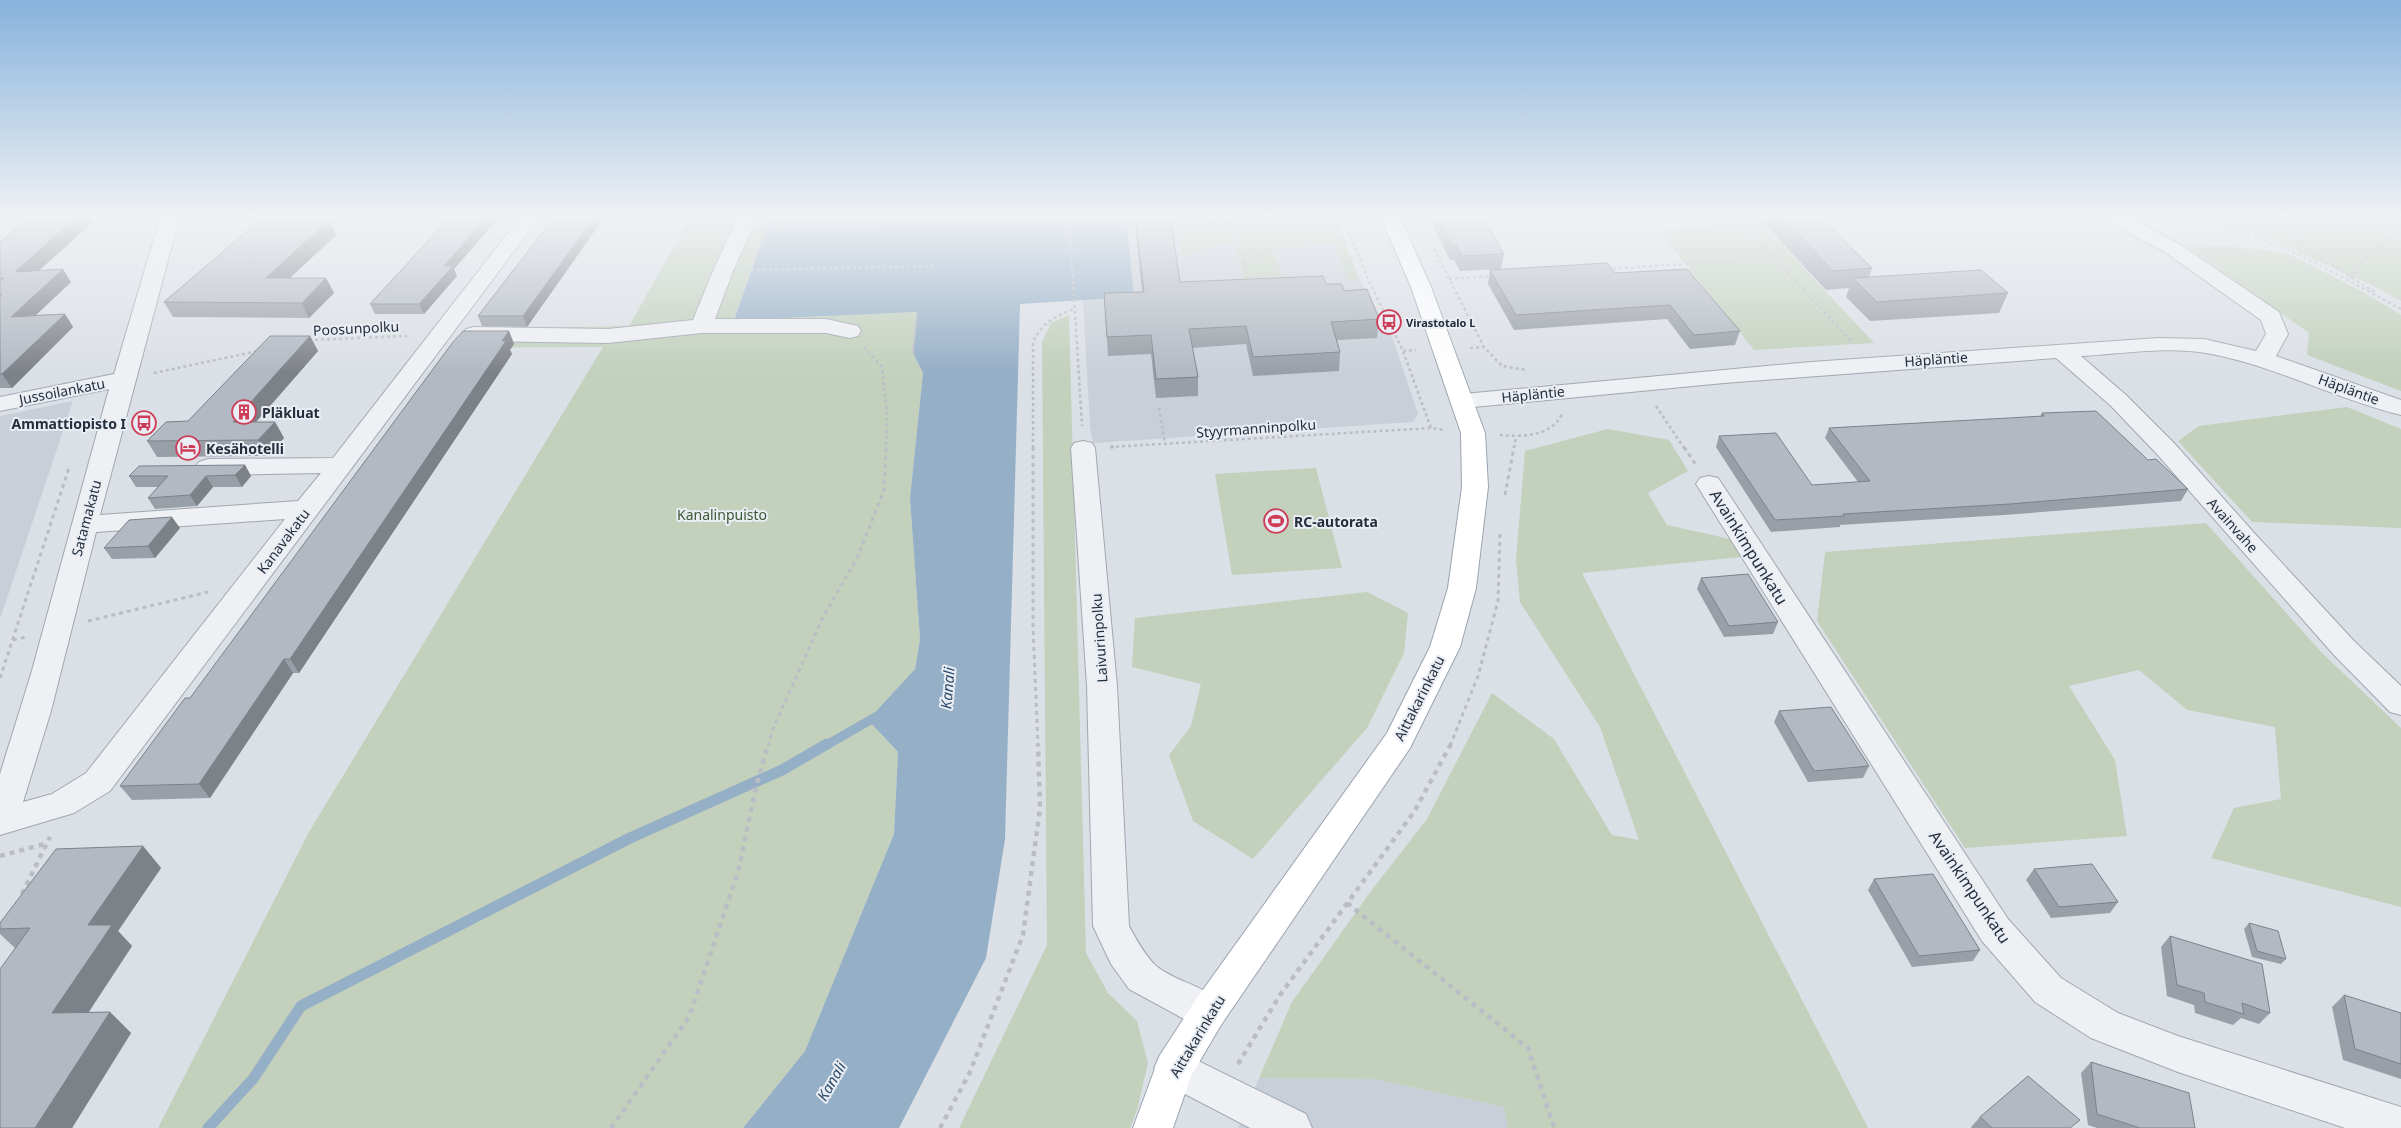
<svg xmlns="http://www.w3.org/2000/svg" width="2401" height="1128" font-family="'Noto Sans',sans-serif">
<rect width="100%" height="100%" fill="#dbe0e6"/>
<g fill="#c9cfd8">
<polygon points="1126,215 1334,215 1359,278 1393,339 1418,414 1413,422 1093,443 1090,427 1083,300 1134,297"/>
<polygon points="73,401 0,619 0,416"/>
<polygon points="1259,1078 1374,1079 1504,1107 1508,1128 1238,1128"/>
</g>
<g fill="#c2d0bc">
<polygon points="692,215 771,215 734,319 917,312 913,353 923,373 910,498 920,639 915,669 868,720 898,752 894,834 805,1051 743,1128 158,1128 309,832 603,347 449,348 466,329 629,326"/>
<polygon points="1175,215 1334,215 1359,278 1358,281 1349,282 1334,244 1273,248 1286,290 1247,291 1234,243 1215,245 1192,254 1182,255"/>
<polygon points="1704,215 1754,215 1874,343 1754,350 1659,231 1715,228"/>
<polygon points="2188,215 2401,215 2401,301 2378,288 2253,232"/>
<polygon points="2183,244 2227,246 2287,253 2365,293 2401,315 2401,391 2307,355 2309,333"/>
<polygon points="1069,315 1086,953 1108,993 1137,1021 1148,1063 1137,1110 1130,1128 959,1128 1047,945 1042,342 1051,323"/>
<polygon points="2347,407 2401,429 2401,528 2252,522 2178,441 2199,426"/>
<polygon points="1608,429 1669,440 1688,471 1648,493 1667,525 1730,539 1741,557 1582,573 1868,1128 1508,1128 1504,1107 1374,1079 1259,1078 1292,1002 1371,891 1427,819 1492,693 1554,739 1612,835 1639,840 1600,727 1520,602 1516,559 1525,451"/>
<polygon points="1316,468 1342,568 1232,575 1215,474"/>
<polygon points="2206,523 2322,653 2401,728 2401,907 2211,858 2234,808 2281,799 2275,727 2187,710 2139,670 2069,686 2115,760 2127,836 1965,848 1817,621 1825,552"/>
<polygon points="1367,592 1408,613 1404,653 1367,728 1253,859 1193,821 1169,755 1191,726 1201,684 1132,667 1135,618"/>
</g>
<polygon fill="#95afc7" points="771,215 1028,215 1028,218 1126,215 1134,297 1020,304 1005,839 986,958 899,1128 743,1128 805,1051 894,834 898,752 868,720 915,669 920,639 910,498 923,373 913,353 917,312 734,320"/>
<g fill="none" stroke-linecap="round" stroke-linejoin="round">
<polyline stroke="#95afc7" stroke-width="9" points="825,746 879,715"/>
<polyline stroke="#95afc7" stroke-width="11" points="208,1128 253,1079 301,1006 630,838 782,770 827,744"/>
<g stroke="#a1a7b0" stroke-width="2">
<g id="minor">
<path d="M161 215H180L100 515 298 501 321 473 208 475 199 472 195 467 199 462 208 459 333 458 522 215H541L110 791 74 813 0 835V774L31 674 109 389 0 411V397L114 374ZM285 519 86 773 52 794 23 802 51 711 96 532Z"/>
<polygon points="739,215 758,215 733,271 715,319 826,319 858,326 861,331 858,336 850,338 826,333 702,333 608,343 474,341 466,339 463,334 466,329 474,327 608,329 693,320 713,271"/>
<path d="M2101 215H2125L2179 244 2279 312 2288 334 2276 356 2401 400V415C2335 399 2274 365 2206 353 2167 346 2120 354 2081 356L2126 395 2174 443 2256 535 2354 641 2401 686V715L2390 712 2334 655 2156 453 2110 405 2056 358 1724 383 1463 408 1455 406 1451 401 1455 396 1463 394 1811 362 2159 338 2204 339 2256 351 2266 334 2261 320 2165 252 2103 219Z"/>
<path d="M1083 441 1092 443 1095 448 1117 686 1129 926C1136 939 1144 954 1155 965 1176 984 1214 985 1227 1013L1221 1025 1208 1030 1195 1025 1129 989 1111 964 1093 926 1087 686 1071 448 1074 443Z"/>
<polygon points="1709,476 1718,478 1722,484 2008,919 2061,978 2118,1013 2178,1036 2401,1107 2401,1128 2345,1128 2178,1072 2091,1038 2035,1002 1982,941 1696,484 1700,478"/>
<polygon points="1174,1049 1306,1114 1312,1128 1250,1128 1160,1081 1154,1068 1160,1055"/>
</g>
</g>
<g stroke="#9aa4b1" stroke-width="2">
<polygon id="major" points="1380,215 1399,215 1431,287 1485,433 1488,487 1476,588 1460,647 1410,748 1221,1025 1191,1076 1173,1128 1133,1128 1160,1055 1195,1001 1387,733 1430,647 1448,588 1462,487 1461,433 1411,287"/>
</g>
<g stroke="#babec4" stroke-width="2.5" stroke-dasharray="3 3" stroke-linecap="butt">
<polyline points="1069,215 1082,426"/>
<polyline points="1183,215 1235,229 1249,282"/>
<polyline points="1226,215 1234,228"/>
<polyline points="1341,215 1370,283 1403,351 1431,428 1444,430"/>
<polyline points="1734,215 1853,343"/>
<path d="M2166 215C2196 221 2227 227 2256 237 2306 255 2354 284 2401 309"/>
<polyline points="2281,215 2304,247 2376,293"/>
<polyline points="1197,218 1204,215"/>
<polyline points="770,227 939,222"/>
<polyline points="1434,249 1484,347 1502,366 1527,370"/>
<polyline points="1243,263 1270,251 1303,249"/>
<polyline points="1607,269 1774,258"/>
<polyline points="751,270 937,266"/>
<polyline points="2350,278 2367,255 2401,230"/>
<polyline points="1449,279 1494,276"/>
<polyline points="309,340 407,336"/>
<polyline points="864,347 882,367 887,416 886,448"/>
<polyline points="1470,348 1484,347"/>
<polyline points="1403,351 1416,350"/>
<polyline points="913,353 917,312"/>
<polyline points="154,373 258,351"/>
<polyline points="1656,406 1684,448"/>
<polyline points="1159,408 1165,444"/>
<path d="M1500 435C1522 437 1551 437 1562 414"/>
<polyline points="1110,447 1431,428"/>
<path d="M1033 448V342C1042 323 1055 316 1074 309"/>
<polyline points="1514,448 1516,437"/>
</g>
<g stroke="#babec4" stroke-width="3" stroke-dasharray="4 4" stroke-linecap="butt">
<polyline points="1033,447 1033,628 1038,746"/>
<polyline points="1110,447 1117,447"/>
<polyline points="1684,447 1696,465"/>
<polyline points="1505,495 1514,447"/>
<polyline points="88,621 208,592"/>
<polyline points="13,640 26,637"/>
<polyline points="0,678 69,468"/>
<polyline points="768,746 773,729 823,617 858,556 884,490 886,447"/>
<polyline points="1450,746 1478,676 1498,601 1500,533"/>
</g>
<g stroke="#babec4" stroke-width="4.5" stroke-dasharray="5 5" stroke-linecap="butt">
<polyline points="0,856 48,843"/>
<polyline points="22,894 50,837"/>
<polyline points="1347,903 1528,1048 1554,1128"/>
<polyline points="1238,1064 1280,995 1414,812 1451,744"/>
<polyline points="611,1128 689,1017 738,872 757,783 768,744"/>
<polyline points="940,1128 970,1072 1023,935 1040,808 1038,744"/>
</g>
<use href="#minor" fill="#eef0f4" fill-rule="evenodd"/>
<use href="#major" fill="#fff" fill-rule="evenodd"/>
</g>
<g fill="#999fa7">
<polygon points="452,215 499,215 496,218 497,220 454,269 457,276 424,314 375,314 370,304"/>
<polygon points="556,215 606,215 527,327 482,326 478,316"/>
<polygon points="1134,215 1170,215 1180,282 1326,284 1345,291 1379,319 1377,338 1337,340 1340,352 1339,371 1253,376 1246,344 1192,348 1198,377 1198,396 1156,398 1151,354 1108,356 1104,293 1142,292"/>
<polygon points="1433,215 1482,215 1504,254 1501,269 1460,271 1454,260 1450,260 1434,228 1434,221 1432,217"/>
<polygon points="1756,215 1818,215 1872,268 1869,277 2008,293 1999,313 1870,321 1846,297 1849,288 1826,290"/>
<polygon points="329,220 336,235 289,278 326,278 334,293 309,318 173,317 164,302"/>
<polygon points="93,222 39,270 71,282 36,315 65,314 73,327 12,388 0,388 0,242"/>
<polygon points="1490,270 1615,273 1740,331 1735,345 1690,349 1667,319 1514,330 1488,284"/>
<polygon points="509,331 514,344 510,350 512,354 299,673 293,673 210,798 132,800 120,786 190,698"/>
<polygon points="310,336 318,351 256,422 275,422 284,438 267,456 157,457 147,441 188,421"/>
<polygon points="2042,413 2148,460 2188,489 2181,501 2004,515 1840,525 1840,527 1771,532 1716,447 1719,436 1812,485 1858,482 1825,438 1829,428 2040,417"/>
<polygon points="245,465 251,476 242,487 213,487 197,506 155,509 148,498 158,487 136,487 129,476"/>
<polygon points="180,528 155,558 112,559 104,548"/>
<polygon points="1701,578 1778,622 1773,634 1724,637 1697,589"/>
<polygon points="1779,711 1869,766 1863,778 1808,782 1774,722"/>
<polygon points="143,846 161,868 118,931 132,946 89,1012 110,1012 131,1033 72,1128 0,1128 15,948 0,934 0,923"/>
<polygon points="2034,869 2118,902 2110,913 2051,918 2026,880"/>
<polygon points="1874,879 1980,950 1973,961 1912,967 1868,890"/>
<polygon points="2249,923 2286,959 2281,964 2252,957 2244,929"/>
<polygon points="2170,936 2270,1013 2259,1024 2241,1018 2233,1025 2195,1013 2194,1005 2167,996 2161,947"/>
<polygon points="2344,995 2401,1013 2401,1079 2343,1060 2332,1007"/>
<polygon points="2091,1062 2195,1128 2097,1128 2088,1125 2081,1073"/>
<polygon points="1980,1117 2072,1128 1972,1128 1971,1127"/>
</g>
<g fill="#7d8288">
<polygon points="79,215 89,215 93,222 23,285 15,272"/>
<polygon points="489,215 499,215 496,218 497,220 454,269 457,276 424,314 419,304 444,266"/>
<polygon points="596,215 606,215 527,327 523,316"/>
<polygon points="329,220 336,235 274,293 266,278"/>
<polygon points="63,269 71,282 20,330 11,317"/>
<polygon points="326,278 334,293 309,318 302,303"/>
<polygon points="65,314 73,327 12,388 2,374"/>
<polygon points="509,331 514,344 510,350 512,354 299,673 290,659"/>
<polygon points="310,336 318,351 242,438 233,422"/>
<polygon points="275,422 284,438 267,456 258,440"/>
<polygon points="245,465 251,476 242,487 235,475"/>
<polygon points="206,476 213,487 197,506 190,495"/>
<polygon points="172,517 180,528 155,558 148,546"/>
<polygon points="284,659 293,673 210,798 199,784"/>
<polygon points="143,846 161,868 118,931 132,946 74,1034 52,1013 88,925"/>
<polygon points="110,1012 131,1033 72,1128 35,1128"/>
</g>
<g fill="#b2b9c2" stroke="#7d8288">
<polygon points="33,215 79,215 15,272 63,269 11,317 65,314 2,374 0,374 0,297 2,295 0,295 0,281 4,278 0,278 0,242"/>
<polygon points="452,215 489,215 444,266 453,266 419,304 370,304"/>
<polygon points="556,215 596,215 523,316 478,316"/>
<polygon points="1135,215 1170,215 1180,282 1323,276 1326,284 1341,284 1345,291 1367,289 1379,319 1331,322 1340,352 1253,357 1246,326 1189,329 1198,377 1156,379 1151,335 1107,337 1104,293 1144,292"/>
<polygon points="1436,215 1482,215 1504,254 1462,256 1456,245 1452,246"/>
<polygon points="1779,215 1818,215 1872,268 1833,271"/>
<polygon points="260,220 329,220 266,278 326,278 302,303 164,302"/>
<polygon points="1607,263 1615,273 1687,269 1740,331 1694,335 1670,305 1516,315 1490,270"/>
<polygon points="1981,270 2008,293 1877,302 1853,278"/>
<polygon points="463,331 509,331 502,341 506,341 290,659 284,659 199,784 120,786 185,698 190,698 453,342"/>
<polygon points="270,336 310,336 233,422 275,422 258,440 147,441 166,422 188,421"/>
<polygon points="2096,411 2148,460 2156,459 2188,489 2010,504 1843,514 1844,516 1775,520 1719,436 1776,433 1812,485 1870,481 1829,428 2044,416 2042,413"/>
<polygon points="245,465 235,475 206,476 190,495 148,498 168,476 129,476 139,466"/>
<polygon points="172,517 148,546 104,548 129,520"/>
<polygon points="1748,574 1778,622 1729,626 1701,578"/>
<polygon points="1831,707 1869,766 1814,771 1779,711"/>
<polygon points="143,846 88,925 112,925 52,1013 110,1012 35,1128 0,1128 0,969 30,928 0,929 0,923 56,849"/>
<polygon points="2092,864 2118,902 2059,907 2034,869"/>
<polygon points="1933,874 1980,950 1919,956 1874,879"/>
<polygon points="2249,923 2278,931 2286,959 2257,951"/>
<polygon points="2170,936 2262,964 2270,1013 2242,1003 2244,1014 2205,1002 2204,993 2177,985"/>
<polygon points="2344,995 2401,1013 2401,1064 2355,1049"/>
<polygon points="2091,1062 2189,1093 2195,1128 2140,1128 2097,1114"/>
<polygon points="2028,1076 2080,1120 2070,1128 1992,1128 1980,1117"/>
</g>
<linearGradient id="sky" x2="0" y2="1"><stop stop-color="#87b2db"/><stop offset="0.58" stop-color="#eff1f4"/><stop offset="1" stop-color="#eff1f4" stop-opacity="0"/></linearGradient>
<rect width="2401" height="373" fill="url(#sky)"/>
<defs>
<g id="bus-ring" transform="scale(1.25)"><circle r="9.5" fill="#eaeef4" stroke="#ce3d58" stroke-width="1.5"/><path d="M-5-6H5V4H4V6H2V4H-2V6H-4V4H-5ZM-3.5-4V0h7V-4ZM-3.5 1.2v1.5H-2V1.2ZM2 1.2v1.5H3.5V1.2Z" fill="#ce3d58"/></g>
<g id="building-ring" transform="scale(1.25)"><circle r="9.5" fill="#eaeef4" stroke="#ce3d58" stroke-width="1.5"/><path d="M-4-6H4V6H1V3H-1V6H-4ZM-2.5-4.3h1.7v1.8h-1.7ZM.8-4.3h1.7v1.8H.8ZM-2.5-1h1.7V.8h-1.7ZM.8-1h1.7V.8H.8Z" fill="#ce3d58"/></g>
<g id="hotel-ring" transform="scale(1.25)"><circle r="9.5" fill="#eaeef4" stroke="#ce3d58" stroke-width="1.5"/><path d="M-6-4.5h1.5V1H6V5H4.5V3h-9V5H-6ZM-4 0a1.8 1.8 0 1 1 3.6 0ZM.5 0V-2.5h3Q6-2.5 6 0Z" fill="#ce3d58"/></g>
<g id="stadium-ring" transform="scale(1.25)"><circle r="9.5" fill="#eaeef4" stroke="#ce3d58" stroke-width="1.5"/><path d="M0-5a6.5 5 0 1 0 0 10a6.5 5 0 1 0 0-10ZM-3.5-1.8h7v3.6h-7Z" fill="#ce3d58"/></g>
</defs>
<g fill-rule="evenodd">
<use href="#bus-ring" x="1389" y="322"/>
<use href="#building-ring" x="244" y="412"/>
<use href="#bus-ring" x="144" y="423"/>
<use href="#hotel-ring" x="188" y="448"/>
<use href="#stadium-ring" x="1276" y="521"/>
</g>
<g text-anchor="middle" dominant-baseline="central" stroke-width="4" stroke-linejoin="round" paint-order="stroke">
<g font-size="11" font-weight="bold" fill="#252e3c" stroke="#eaeef4" text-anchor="start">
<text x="1406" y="322">Virastotalo L</text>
</g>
<g font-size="14" fill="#252e3c" stroke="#eaeef4">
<text transform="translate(356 328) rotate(-3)">Poosunpolku</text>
<text transform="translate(1936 359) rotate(-4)">Häpläntie</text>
<text transform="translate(2349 389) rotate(20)">Häpläntie</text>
<text transform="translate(62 391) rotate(-11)">Jussoilankatu</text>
<text transform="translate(1533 394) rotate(-6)">Häpläntie</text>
<text transform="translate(1256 428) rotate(-4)">Styyrmanninpolku</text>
<text transform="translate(86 518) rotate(-75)">Satamakatu</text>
<text transform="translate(2233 525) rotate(48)">Avainvahe</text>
<text transform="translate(283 541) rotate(-53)">Kanavakatu</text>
<text transform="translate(1099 638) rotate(-94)">Laivurinpolku</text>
<text transform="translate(1419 698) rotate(-63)">Aittakarinkatu</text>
<text transform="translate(1197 1036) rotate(-59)">Aittakarinkatu</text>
</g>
<g font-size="14" font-weight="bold" fill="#252e3c" stroke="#eaeef4" text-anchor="start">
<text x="262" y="412">Pläkluat</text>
<text x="126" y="423" text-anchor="end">Ammattiopisto I</text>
<text x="206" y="448">Kesähotelli</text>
<text x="1294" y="521">RC-autorata</text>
</g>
<g font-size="14" fill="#3b5732" stroke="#eaeef4">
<text x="722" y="514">Kanalinpuisto</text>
</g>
<g font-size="15" font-style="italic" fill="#2f4e6f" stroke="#eaeef4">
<text transform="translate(947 688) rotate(-85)">Kanali</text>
<text transform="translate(831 1081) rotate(-60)">Kanali</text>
</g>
<g font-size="16" fill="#252e3c" stroke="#eaeef4">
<text transform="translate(1749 547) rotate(58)">Avainkimpunkatu</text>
<text transform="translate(1970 887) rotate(56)">Avainkimpunkatu</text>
</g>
</g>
</svg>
